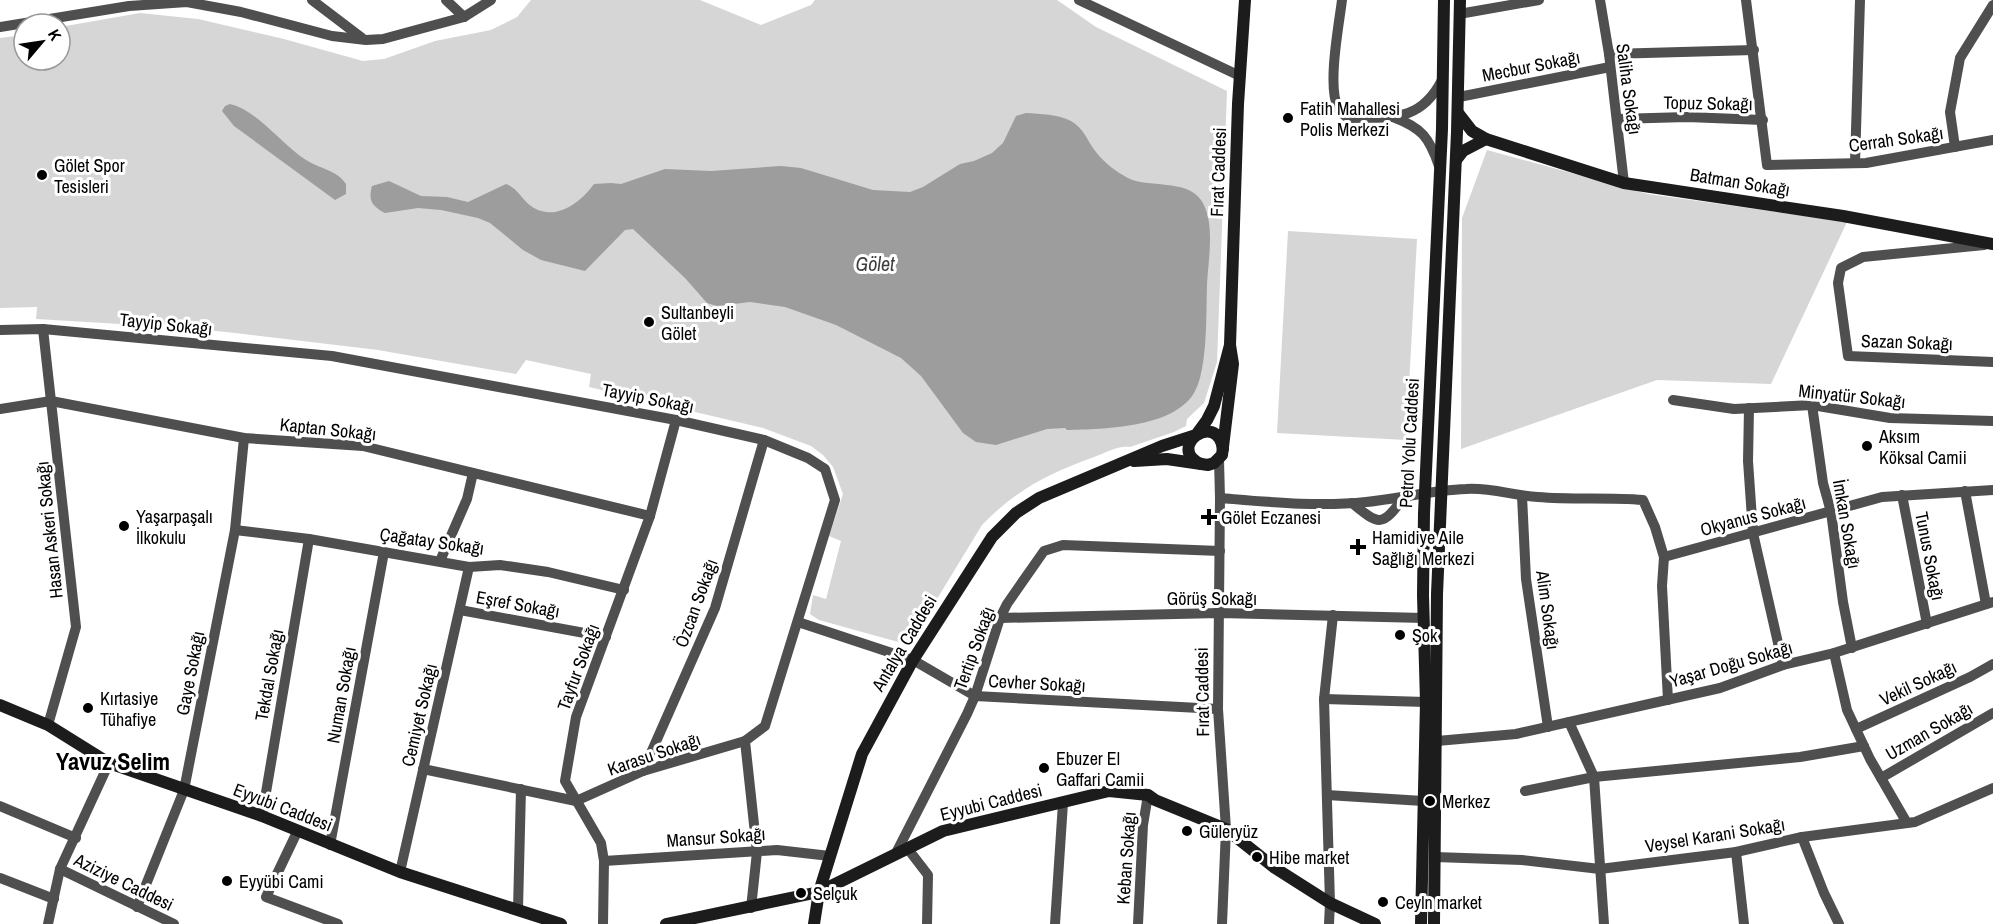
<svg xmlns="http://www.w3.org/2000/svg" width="1993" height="924" font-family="'Archivo Narrow',sans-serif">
<rect width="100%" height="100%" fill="#fff"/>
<g fill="#d6d6d6">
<path d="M531 0H700L761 25 811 5 815 0H1057L1096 27 1227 91 1217 362 1204 403 1187 419 1186 426 1174 432 1130 447C1119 445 1105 453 1094 457 1048 474 1017 489 982 525L909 645 819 620 810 614 813 595 826 599 841 541 829 536 843 494 833 467 823 455 811 446 763 428 589 387 591 374 526 360 516 374 378 350 235 333 188 328 36 319 37 307 0 308V38L24 35V60H60V27L140 13 198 19 284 39 363 61 384 59 435 41 491 30 517 17Z"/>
<polygon points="1487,150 1648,194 1847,222 1771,384 1657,380 1461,449 1462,218"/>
<polygon points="1288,231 1417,239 1406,440 1277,433"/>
</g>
<g fill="#9d9d9d">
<path d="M230 104C257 110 283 146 306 160 320 169 337 170 346 184V194L335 200 234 126 222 111 225 106Z"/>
<path d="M1026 113C1040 114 1058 114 1071 121 1085 129 1087 141 1096 152 1103 162 1118 173 1128 178 1147 188 1187 179 1201 200 1216 222 1208 260 1207 285 1206 313 1208 370 1194 393 1173 428 1104 429 1067 430L1065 428 1047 429 996 445 976 442 963 433 921 376 901 358 836 325 785 307 750 302 717 306 707 303 685 278 633 229 625 230 585 271 541 260 523 250 490 223 478 218 441 210 418 208 385 213C372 206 368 201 372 186L389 181 421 196 447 197 468 202 506 184C518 188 523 202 534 208 557 221 581 202 594 184L611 183 621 184 665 169 711 171 781 166 801 168 873 190 910 192 923 187 960 164 974 161 992 153 1003 143 1016 116Z"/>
</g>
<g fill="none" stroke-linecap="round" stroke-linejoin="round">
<g stroke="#4f4f4f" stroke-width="10">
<polyline points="312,0 362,38"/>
<polyline points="446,0 464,17"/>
<polyline points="1079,0 1240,76"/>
<path d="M1342 0C1339 25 1327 86 1338 108 1340 112 1344 115 1348 118 1390 117 1420 123 1442 80"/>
<polyline points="1600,0 1609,54 1624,183"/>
<polyline points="1746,0 1767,165 1866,163 1993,140"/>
<polyline points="1459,14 1539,0"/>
<polyline points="0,27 129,6 187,2 241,12 332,36 366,40 383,39 464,17 491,0"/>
<polyline points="1609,54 1754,50"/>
<polyline points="1459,97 1610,67"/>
<path d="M1393 117C1422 128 1429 137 1439 166"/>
<polyline points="1617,119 1687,117 1763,120"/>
<polyline points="1955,147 1950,112 1960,58 1993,5"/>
<polyline points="1855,163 1860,0"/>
<polyline points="1984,245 1863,257 1841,268 1838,283 1848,356 1993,362"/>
<polyline points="43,329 76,627 48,725"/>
<polyline points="0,330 43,329 332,356 676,420 764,440 808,458 825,469 835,500 765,726 745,741 757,852 751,908"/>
<polyline points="1673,400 1734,409 1812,405 1890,418 1993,421"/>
<polyline points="1812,405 1823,483 1831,512 1843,602 1852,648"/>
<polyline points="1749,408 1748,461 1753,533 1783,665"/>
<polyline points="0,409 51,401 244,438 363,446 650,516"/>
<polyline points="1219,460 1220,498 1218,709 1226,829 1222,924"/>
<polyline points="1965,491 1986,604"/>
<polyline points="1902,495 1927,624"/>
<polyline points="1522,496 1526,579 1548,727"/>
<path d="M1220 498C1269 502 1318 507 1366 502 1399 499 1432 490 1466 489 1490 487 1514 496 1538 497 1573 500 1608 497 1643 500L1655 527 1664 557 1662 586 1668 700"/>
<path d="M1352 503C1380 526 1382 527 1404 497"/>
<polyline points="235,530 309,539 469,567 500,565 548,572 624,590"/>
<polyline points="1664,557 1882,497 1993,490"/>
<polyline points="440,561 467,499 473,473"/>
<polyline points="460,610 606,637"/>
<polyline points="1000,618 1219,613 1424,618"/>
<polyline points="798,622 913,660 975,696 1218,709"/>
<polyline points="1834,653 1847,710 1870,759 1907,823"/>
<polyline points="1324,699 1426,702"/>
<polyline points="1569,722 1594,777 1604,924"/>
<polyline points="1856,729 1970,677 1993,664"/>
<polyline points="1437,741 1516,734 1720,688 1783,665 1834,653 1993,602"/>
<polyline points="423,769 576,801 643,771 745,741"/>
<polyline points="643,771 715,608 764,440"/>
<polyline points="1881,778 1993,713"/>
<polyline points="1525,791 1594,777 1800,757 1864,746"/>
<polyline points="1327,795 1423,801"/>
<polyline points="0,806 76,838"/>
<polyline points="262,816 309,539"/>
<polyline points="298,830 266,897 338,924"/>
<polyline points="1802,837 1824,893 1839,924"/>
<polyline points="330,845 384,552"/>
<polyline points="908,849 928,875 927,924"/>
<polyline points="1736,852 1744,924"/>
<polyline points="895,855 967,714 975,696 1000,618 1007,604 1044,551 1063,545 1220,551"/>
<polyline points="1435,857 1522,860 1600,869 1736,852 1802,837 1915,822 1993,788"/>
<polyline points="604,861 777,850 830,856"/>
<polyline points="60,869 174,924"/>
<polyline points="400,872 469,567"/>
<polyline points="0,878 54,899"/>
<polyline points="137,907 184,790 235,530 244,438"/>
<polyline points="518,909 521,789"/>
<polyline points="48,924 60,869 109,763"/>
<polyline points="603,924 604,861 601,843 565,781 576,717 650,516 676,420"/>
<polyline points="1055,924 1063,803"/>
<polyline points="1138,924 1143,825 1148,795"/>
<polyline points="1329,924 1330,903 1324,699 1333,615"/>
</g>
<g stroke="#1c1c1c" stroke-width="12">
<polyline points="1458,113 1472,131 1486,139 1624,183 1843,216 1993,244"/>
<polyline points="1456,160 1463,151 1486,139"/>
<polyline points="1134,461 1167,459 1208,465 1214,463 1222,455 1233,364 1230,345 1238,104 1245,0"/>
<path d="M1201 464C1165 448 1217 409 1223 449"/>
<polyline points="0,705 48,725 109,763 262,816 400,872 561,924"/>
<polyline points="666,924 819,892 943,831 1109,791 1148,795 1155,800 1226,829 1275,868 1330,903 1375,924"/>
<polyline points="814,924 819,892 862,754 913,660 992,537 1016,513 1039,498 1162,446 1196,435 1207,420 1214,406 1230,345"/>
<polyline points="1421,924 1426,702 1423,595 1424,513 1442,129 1444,0"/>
<polyline points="1434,924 1437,594 1457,132 1460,0"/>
</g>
</g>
<g fill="#000" stroke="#fff" stroke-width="2">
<circle cx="1288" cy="118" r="6"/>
<circle cx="42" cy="175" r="6"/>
<circle cx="649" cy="322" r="6"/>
<circle cx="1867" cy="446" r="6"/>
<path d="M1206 508h6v6h6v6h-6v6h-6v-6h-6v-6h6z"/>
<circle cx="124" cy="526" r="6"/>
<path d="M1355 538h6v6h6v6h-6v6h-6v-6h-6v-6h6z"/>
<circle cx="1400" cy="635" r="6"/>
<circle cx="88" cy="708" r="6"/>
<circle cx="1044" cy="768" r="6"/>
<circle cx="1430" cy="801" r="6"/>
<circle cx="1187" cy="831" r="6"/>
<circle cx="1257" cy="857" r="6"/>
<circle cx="227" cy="881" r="6"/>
<circle cx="801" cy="893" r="6"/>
<circle cx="1383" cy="902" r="6"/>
</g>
<g text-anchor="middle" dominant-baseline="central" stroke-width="6" stroke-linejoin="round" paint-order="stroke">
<g font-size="18" fill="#000" stroke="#fff">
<text transform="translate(1531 66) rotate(-11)">Mecbur Sokağı</text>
<text transform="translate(1629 89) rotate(82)">Saliha Sokağı</text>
<text transform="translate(1708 103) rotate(1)">Topuz Sokağı</text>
<text transform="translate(1896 139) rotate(-8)">Cerrah Sokağı</text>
<text transform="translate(1218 172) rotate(-88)">Fırat Caddesi</text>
<text transform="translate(1740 182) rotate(9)">Batman Sokağı</text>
<text transform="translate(166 324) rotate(6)">Tayyip Sokağı</text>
<text transform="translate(1907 342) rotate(2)">Sazan Sokağı</text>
<text transform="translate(1852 396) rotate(6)">Minyatür Sokağı</text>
<text transform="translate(648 398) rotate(11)">Tayyip Sokağı</text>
<text transform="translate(328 429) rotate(6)">Kaptan Sokağı</text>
<text transform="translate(1409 443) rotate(-87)">Petrol Yolu Caddesi</text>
<text transform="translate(1753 516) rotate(-15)">Okyanus Sokağı</text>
<text transform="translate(1847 524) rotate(80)">İmkan Sokağı</text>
<text transform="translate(49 530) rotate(-96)">Hasan Askeri Sokağı</text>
<text transform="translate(432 541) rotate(8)">Çağatay Sokağı</text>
<text transform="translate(1930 556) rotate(79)">Tunus Sokağı</text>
<text x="1212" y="598">Görüş Sokağı</text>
<text transform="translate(696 603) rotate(-70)">Özcan Sokağı</text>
<text transform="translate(518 604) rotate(10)">Eşref Sokağı</text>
<text transform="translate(1548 610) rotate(82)">Alim Sokağı</text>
<text transform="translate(904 643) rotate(-59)">Antalya Caddesi</text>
<text transform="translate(974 648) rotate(-70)">Tertip Sokağı</text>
<text transform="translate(1731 664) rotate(-16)">Yaşar Doğu Sokağı</text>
<text transform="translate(578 667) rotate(-70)">Tayfur Sokağı</text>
<text transform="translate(190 673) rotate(-79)">Gaye Sokağı</text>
<text transform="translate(269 675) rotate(-80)">Tekdal Sokağı</text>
<text transform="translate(1037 683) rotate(3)">Cevher Sokağı</text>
<text transform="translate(1918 683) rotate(-25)">Vekil Sokağı</text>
<text transform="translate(1202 692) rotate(-91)">Fırat Caddesi</text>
<text transform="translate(341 695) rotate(-80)">Numan Sokağı</text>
<text transform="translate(419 715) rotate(-77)">Cemiyet Sokağı</text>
<text transform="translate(1929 731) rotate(-30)">Uzman Sokağı</text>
<text transform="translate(654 754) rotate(-19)">Karasu Sokağı</text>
<text transform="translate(991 802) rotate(-14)">Eyyubi Caddesi</text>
<text transform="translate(283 807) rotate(21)">Eyyubi Caddesi</text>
<text transform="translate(1715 835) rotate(-9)">Veysel Karani Sokağı</text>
<text transform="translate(716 837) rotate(-4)">Mansur Sokağı</text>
<text transform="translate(1126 858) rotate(-86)">Keban Sokağı</text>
<text transform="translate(124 882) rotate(26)">Aziziye Caddesi</text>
</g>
<g font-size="18" fill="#000" stroke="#fff" text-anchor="start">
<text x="1300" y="108">Fatih Mahallesi<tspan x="1300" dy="21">Polis Merkezi</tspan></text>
<text x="54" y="165">Gölet Spor<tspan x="54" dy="21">Tesisleri</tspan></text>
<text x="661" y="312">Sultanbeyli<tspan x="661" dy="21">Gölet</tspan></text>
<text x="1879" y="436">Aksım<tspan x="1879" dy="21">Köksal Camii</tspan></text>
<text x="136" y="516">Yaşarpaşalı<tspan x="136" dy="21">İlkokulu</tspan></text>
<text x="1221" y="517">Gölet Eczanesi</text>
<text x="1372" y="537">Hamidiye Aile<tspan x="1372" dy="21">Sağlığı Merkezi</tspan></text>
<text x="1412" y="635">Şok</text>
<text x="100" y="698">Kırtasiye<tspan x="100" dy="21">Tühafiye</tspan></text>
<text x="1056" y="758">Ebuzer El<tspan x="1056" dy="21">Gaffari Camii</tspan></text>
<text x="1442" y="801">Merkez</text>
<text x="1199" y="831">Güleryüz</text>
<text x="1269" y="857">Hibe market</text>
<text x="239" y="881">Eyyübi Cami</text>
<text x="813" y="893">Selçuk</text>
<text x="1395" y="902">Ceyln market</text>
</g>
<g font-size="20" font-style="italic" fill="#3e3e3e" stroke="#fff">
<text x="875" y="263">Gölet</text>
</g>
<g font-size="24" font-weight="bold" fill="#000" stroke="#fff">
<text x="113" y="761">Yavuz Selim</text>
</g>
</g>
<g transform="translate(42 42) rotate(61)"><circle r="28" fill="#ffffff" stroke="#999999" stroke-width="1.5"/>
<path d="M0-4.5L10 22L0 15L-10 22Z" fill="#000000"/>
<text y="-9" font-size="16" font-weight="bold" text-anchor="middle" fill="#000000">K</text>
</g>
</svg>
